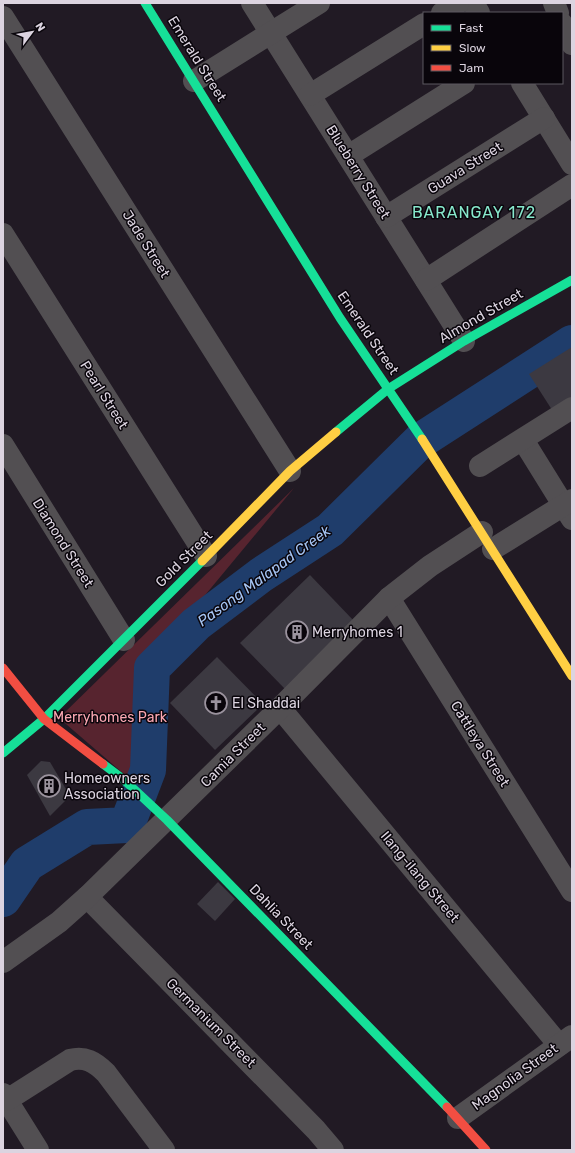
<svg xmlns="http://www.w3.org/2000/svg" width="575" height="1153" font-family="Rubik,sans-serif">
<rect width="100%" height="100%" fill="#211a24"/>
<polygon fill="#57242f" points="294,488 143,670 142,764 132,781 59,718"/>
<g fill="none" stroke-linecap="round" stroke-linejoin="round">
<polyline stroke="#1f3d6b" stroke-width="36" points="3,899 27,864 87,827 127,825 148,770 152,668 196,624 261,575 330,530 420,441 572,343"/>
</g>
<g fill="#3c3941">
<polygon points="572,347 572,402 554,413 529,374"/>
<polygon points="310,575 354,621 285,689 240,643"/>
<polygon points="217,657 263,704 215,750 170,703"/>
<polygon points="41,761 50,762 70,796 50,816 27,775"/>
<polygon points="218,882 235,899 215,921 197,904"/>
</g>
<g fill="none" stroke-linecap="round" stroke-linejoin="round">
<g stroke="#524f52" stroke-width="22">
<polyline points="252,3 464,341"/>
<polyline points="473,3 479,13"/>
<polyline points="554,3 558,13"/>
<polyline points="442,13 458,3"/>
<polyline points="3,17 290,471"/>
<polyline points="562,24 572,44"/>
<polyline points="194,81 319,3"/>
<polyline points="522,83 572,164"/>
<polyline points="310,95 424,24"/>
<polyline points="348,156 464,83"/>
<polyline points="386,217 544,118"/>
<polyline points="3,234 206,556"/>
<polyline points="426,280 572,185"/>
<polyline points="523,440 572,519"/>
<polyline points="3,445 124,640"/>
<polyline points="480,466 572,408"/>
<polyline points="493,549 572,500"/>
<polyline points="389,598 572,891"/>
<polyline points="280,708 559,1045"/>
<polyline points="87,897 316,1130 333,1150"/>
<polyline points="3,962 59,922 87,897 280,708 389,598 430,566 482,532"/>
<polyline points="3,1094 38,1150"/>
<path d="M7 1100 70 1060C85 1056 95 1062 106 1073L164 1150"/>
<polyline points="458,1118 572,1036"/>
</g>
<g stroke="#16e098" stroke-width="9">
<polyline points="145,3 340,318 422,439"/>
<polyline points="336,432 388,389 464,341 572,280"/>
<polyline points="3,753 44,719 202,561"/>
<polyline points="103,764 123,779 167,820 447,1107"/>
</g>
<g stroke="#ffcf43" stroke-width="9">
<polyline points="422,439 572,676"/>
<polyline points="202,561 290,471 336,432"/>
</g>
<g stroke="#f24e42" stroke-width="9">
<polyline points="3,668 44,719 103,764"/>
<polyline points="447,1107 486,1150"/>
</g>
</g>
<defs>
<g id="building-ring" transform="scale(1.15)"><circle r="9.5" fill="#09050b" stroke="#9b939e" stroke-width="1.5"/><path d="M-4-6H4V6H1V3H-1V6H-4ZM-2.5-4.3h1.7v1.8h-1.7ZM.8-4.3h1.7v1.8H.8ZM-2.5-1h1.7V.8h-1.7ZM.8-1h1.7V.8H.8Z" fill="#9b939e"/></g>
<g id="church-ring" transform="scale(1.15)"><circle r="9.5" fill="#09050b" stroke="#9b939e" stroke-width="1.5"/><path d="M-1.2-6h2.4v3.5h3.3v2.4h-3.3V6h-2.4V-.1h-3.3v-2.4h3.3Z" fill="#9b939e"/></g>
</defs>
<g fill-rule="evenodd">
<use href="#building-ring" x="297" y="632"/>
<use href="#church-ring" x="216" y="703"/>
<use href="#building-ring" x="49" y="786"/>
</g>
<g text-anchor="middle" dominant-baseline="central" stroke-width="3" stroke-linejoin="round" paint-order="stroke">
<g font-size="14" fill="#dcd4e0" stroke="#09050b">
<text transform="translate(197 59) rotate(58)">Emerald Street</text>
<text transform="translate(465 168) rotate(-32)">Guava Street</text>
<text transform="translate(358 172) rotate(58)">Blueberry Street</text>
<text transform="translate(146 244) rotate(58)">Jade Street</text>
<text transform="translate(481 316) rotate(-30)">Almond Street</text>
<text transform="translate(368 333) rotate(56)">Emerald Street</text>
<text transform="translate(104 395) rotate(58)">Pearl Street</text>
<text transform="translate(63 543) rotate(58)">Diamond Street</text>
<text transform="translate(184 559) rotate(-45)">Gold Street</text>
<text transform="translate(480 744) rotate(58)">Cattleya Street</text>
<text transform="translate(233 755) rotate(-45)">Camia Street</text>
<text transform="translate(420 877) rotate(50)">Ilang-ilang Street</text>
<text transform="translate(281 917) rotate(46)">Dahlia Street</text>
<text transform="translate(211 1023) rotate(45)">Germanium Street</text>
<text transform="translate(515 1077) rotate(-36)">Magnolia Street</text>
</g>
<g font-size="14" fill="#dcd4e0" stroke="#09050b" text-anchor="start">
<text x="312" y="632">Merryhomes 1</text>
<text x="232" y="703">El Shaddai</text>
<text x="64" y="778">Homeowners<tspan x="64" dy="16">Association</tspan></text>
</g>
<g font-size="14" fill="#fca8b3" stroke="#09050b">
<text x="110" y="717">Merryhomes Park</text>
</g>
<g font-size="15" font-style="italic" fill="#a5c4f3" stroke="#09050b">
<text transform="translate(264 576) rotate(-36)">Pasong Malapad Creek</text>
</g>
<g font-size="16" letter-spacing="1" fill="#87e8cc" stroke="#09050b">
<text x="474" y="212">BARANGAY 172</text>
</g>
</g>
<rect width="575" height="1153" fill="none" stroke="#dcd4e0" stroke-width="8"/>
<rect x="423" y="12" width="140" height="72" fill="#09050b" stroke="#5d5860"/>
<rect x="431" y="25" width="20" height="6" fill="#16e098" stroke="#5d5860"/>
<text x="459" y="32" font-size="12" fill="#dcd4e0">Fast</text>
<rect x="431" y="45" width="20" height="6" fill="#ffcf43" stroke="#5d5860"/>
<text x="459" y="52" font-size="12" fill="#dcd4e0">Slow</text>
<rect x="431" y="65" width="20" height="6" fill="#f24e42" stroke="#5d5860"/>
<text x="459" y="72" font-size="12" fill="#dcd4e0">Jam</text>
<g transform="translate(32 32) rotate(58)" stroke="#09050b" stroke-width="3" paint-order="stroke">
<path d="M0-3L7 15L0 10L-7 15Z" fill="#dcd4e0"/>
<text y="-6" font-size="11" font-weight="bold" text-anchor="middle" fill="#dcd4e0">N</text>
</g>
</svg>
